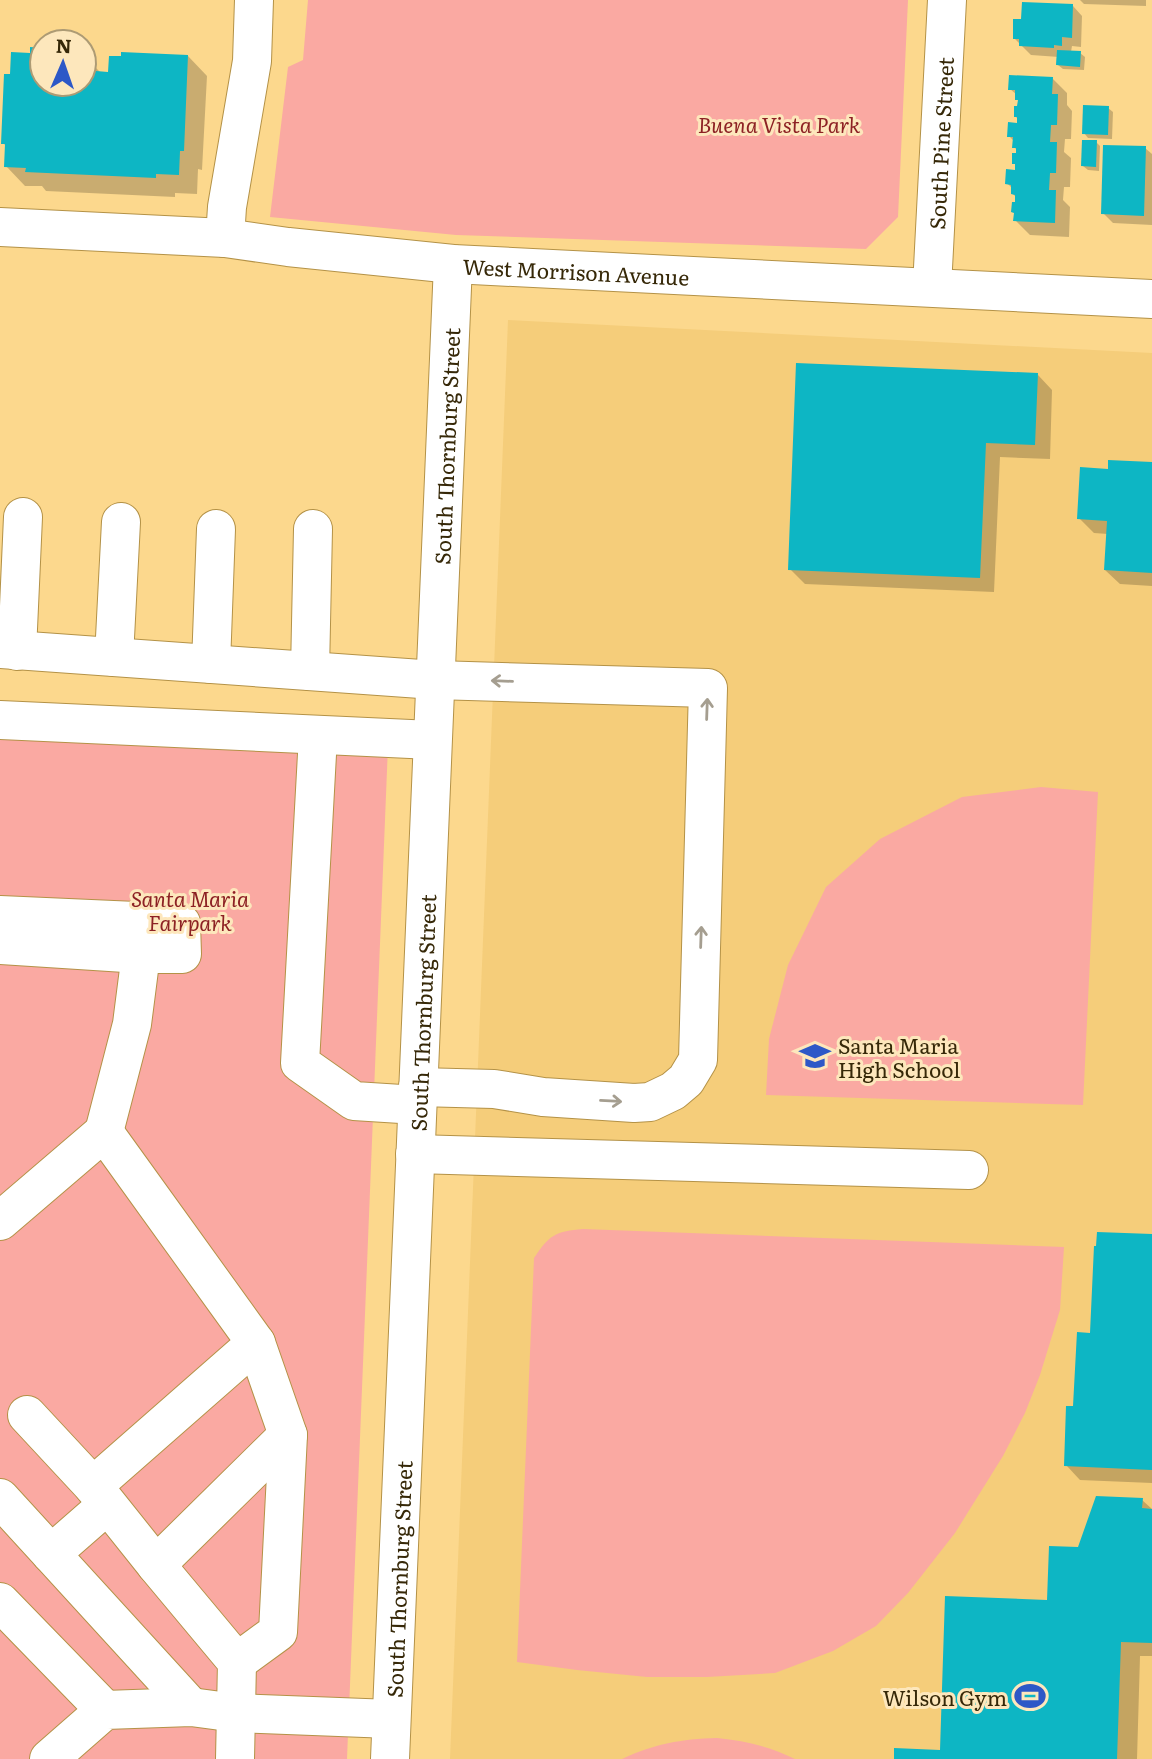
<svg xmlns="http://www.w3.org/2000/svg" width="1152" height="1759" font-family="Literata,serif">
<rect width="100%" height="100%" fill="#fcd88d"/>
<polygon fill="#f5cd7a" points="508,320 1152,353 1152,1759 450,1759"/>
<g fill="#faa9a2">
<polygon points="308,0 908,0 898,217 866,249 456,235 270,217 288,67 303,60"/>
<polygon points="0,708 389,721 347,1759 0,1759"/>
<polygon points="1041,787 1098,792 1083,1105 766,1095 769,1039 788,965 826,887 880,839 962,797"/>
<path d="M583 1229 1064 1247 1060 1310 1040 1375 1025 1413 1003 1456 955 1533 908 1593 876 1626 833 1651 775 1673 707 1677H647L577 1670 517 1662 534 1258C549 1235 556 1231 583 1229Z"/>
<path d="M717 1738C745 1741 769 1746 795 1759H622C654 1744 681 1739 717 1738Z"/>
</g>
<g fill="#0003">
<polygon points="1080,0 1146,0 1146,6 1084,4"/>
<polygon points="1073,6 1082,16 1081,47 1072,46 1071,52 1080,53 1085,57 1084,70 1063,69 1058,65 1059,57 1031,55 1014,38"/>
<polygon points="42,49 42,84 84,84 84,56 101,73 110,73 188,56 207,76 202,170 198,169 197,194 175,193 175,197 46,191 42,186 25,186 6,166 7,147 3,143 12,76 32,55"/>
<polygon points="1052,78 1067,93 1067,105 1072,111 1071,139 1065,139 1064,152 1071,158 1070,187 1064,187 1063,200 1070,207 1069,237 1030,235 1015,220 1016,197 1013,194 1013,189 1007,183 1017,172 1017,166 1014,163 1018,151 1014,147 1014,141 1009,136 1019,125 1019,120 1015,116 1019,108 1019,102 1017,99 1017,95 1010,89"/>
<polygon points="1108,108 1113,112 1112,139 1088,138 1084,133"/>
<polygon points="1096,142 1100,146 1099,171 1088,170 1083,166"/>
<polygon points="1145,148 1152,154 1152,225 1113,223 1103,213"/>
<polygon points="1038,375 1052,390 1050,459 1000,457 994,592 805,584 790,569"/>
<polygon points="1152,464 1152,586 1120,584 1105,570 1108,534 1094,533 1079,518 1109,471"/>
<polygon points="1152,1235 1152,1483 1080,1480 1066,1465 1075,1408 1092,1334"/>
<polygon points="1142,1500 1152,1509 1152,1656 1140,1656 1137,1759 896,1759 942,1754 1051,1602 1079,1549"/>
</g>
<g fill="#0db6c4">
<polygon points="1022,2 1073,4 1072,38 1062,37 1062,46 1054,45 1054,48 1019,46 1019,39 1013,39 1013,19 1021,19"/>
<polygon points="30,47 42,48 42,84 84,84 84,70 108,72 109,56 121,56 121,52 188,55 184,151 180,151 179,175 156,174 156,178 25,172 26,168 4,167 5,144 1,144 4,74 10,74 11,52 30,53"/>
<polygon points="1057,50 1081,51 1080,67 1056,65"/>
<polygon points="1009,75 1053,77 1052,94 1058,94 1057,125 1051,125 1050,142 1057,142 1056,173 1050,173 1049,190 1056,190 1055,223 1013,221 1014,213 1011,212 1012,202 1015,202 1015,195 1011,194 1011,185 1005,184 1006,169 1015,170 1015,164 1012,164 1012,153 1016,153 1016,148 1012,148 1013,137 1007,137 1008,122 1017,123 1017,117 1014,117 1014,106 1017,106 1018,100 1015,100 1015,90 1008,90"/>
<polygon points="1083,105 1109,106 1108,135 1082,134"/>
<polygon points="1082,140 1097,140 1096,167 1081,166"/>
<polygon points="1103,145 1146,146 1144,216 1101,214"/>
<polygon points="796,363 1038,373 1035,445 986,443 980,578 788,570"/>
<polygon points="1108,460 1152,462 1152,573 1104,570 1107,521 1077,519 1080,467 1108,469"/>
<polygon points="1097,1232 1152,1234 1152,1470 1064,1466 1066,1406 1073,1406 1077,1332 1090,1333 1094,1246 1096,1246"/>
<polygon points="1096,1496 1143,1498 1142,1508 1152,1509 1152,1643 1121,1642 1117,1759 894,1759 894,1748 940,1750 945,1596 1047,1600 1049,1546 1078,1547"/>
</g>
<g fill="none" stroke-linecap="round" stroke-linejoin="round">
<g stroke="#b49247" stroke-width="40">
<g id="minor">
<path id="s1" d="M0 227 225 238 288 247 453 264 1152 299"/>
<polyline points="225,238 227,207 252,61 254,0"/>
<path id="s2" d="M932 287 947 0"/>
<polyline points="0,649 435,680 708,688 698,1060 686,1080 673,1091 650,1102 634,1103 543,1097 494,1089 418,1087"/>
<polyline points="17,651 23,517"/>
<polyline points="114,657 121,522"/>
<polyline points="211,664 216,529"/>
<polyline points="310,671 313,529"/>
<polyline points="0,720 432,740"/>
<polyline points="318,736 300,1063 354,1101 417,1105"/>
<polyline points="0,915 181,923 182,954 141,954 0,945"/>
<polyline points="104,1132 132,1024 141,954"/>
<polyline points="415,1154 969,1170"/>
<polyline points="0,1221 104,1132 256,1343 93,1486 156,1565"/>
<polyline points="27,1415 93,1486"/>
<polyline points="0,1498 191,1707"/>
<polyline points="51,1554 107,1505"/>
<polyline points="0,1602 105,1710"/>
<polyline points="237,1662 278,1632 288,1435"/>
<polyline points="49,1759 105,1710 191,1707 236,1713 391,1719"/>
<polyline points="235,1759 237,1662 156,1565 288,1435 256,1343"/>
<path id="s3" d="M390 1759 453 264"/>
</g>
</g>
<use href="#minor" stroke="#fff" stroke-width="38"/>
</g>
<defs><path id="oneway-shaft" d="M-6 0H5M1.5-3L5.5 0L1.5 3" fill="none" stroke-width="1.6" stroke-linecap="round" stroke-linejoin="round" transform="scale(1.75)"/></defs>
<g stroke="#a59e90">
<use href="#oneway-shaft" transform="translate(502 681) rotate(-178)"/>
<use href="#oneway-shaft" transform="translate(707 709) rotate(-88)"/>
<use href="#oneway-shaft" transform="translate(701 937) rotate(-88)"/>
<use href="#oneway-shaft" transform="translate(611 1101) rotate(3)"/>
</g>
<defs>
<g id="school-bare" transform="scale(2.415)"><path d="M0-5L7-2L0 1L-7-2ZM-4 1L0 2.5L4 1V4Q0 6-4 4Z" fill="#2d58c7" stroke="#fde7bc" stroke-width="2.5" paint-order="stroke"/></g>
<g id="stadium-bare" transform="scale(2.415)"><path d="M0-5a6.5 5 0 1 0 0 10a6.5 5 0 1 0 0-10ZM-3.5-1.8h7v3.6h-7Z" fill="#2d58c7" stroke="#fde7bc" stroke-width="2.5" paint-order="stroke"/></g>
</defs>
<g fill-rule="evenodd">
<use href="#school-bare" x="815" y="1056"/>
<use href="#stadium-bare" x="1030" y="1696"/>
</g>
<g text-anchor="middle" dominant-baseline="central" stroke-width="6" stroke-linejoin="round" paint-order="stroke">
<g font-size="21" font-style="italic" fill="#8d2124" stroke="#fde7bc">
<text x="779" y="123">Buena Vista Park</text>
<text x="190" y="897">Santa Maria<tspan x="190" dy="24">Fairpark</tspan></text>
</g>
<g font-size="21" fill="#362808" stroke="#fde7bc">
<text stroke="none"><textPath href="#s2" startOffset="144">South Pine Street</textPath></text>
<text stroke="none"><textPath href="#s1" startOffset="578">West Morrison Avenue</textPath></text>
<text stroke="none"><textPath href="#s3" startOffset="1314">South Thornburg Street</textPath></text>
<text stroke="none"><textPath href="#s3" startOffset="747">South Thornburg Street</textPath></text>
<text stroke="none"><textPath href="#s3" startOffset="180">South Thornburg Street</textPath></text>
</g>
<g font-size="21" fill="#362808" stroke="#fde7bc" text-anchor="start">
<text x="838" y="1044">Santa Maria<tspan x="838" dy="24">High School</tspan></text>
<text x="1007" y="1696" text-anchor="end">Wilson Gym</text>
</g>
</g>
<g transform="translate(63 63) rotate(2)"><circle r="33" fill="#fde7bc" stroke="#ad9b74" stroke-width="2"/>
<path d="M0-5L12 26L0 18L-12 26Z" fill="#2d58c7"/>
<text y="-10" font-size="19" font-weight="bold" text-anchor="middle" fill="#362808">N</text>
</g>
</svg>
